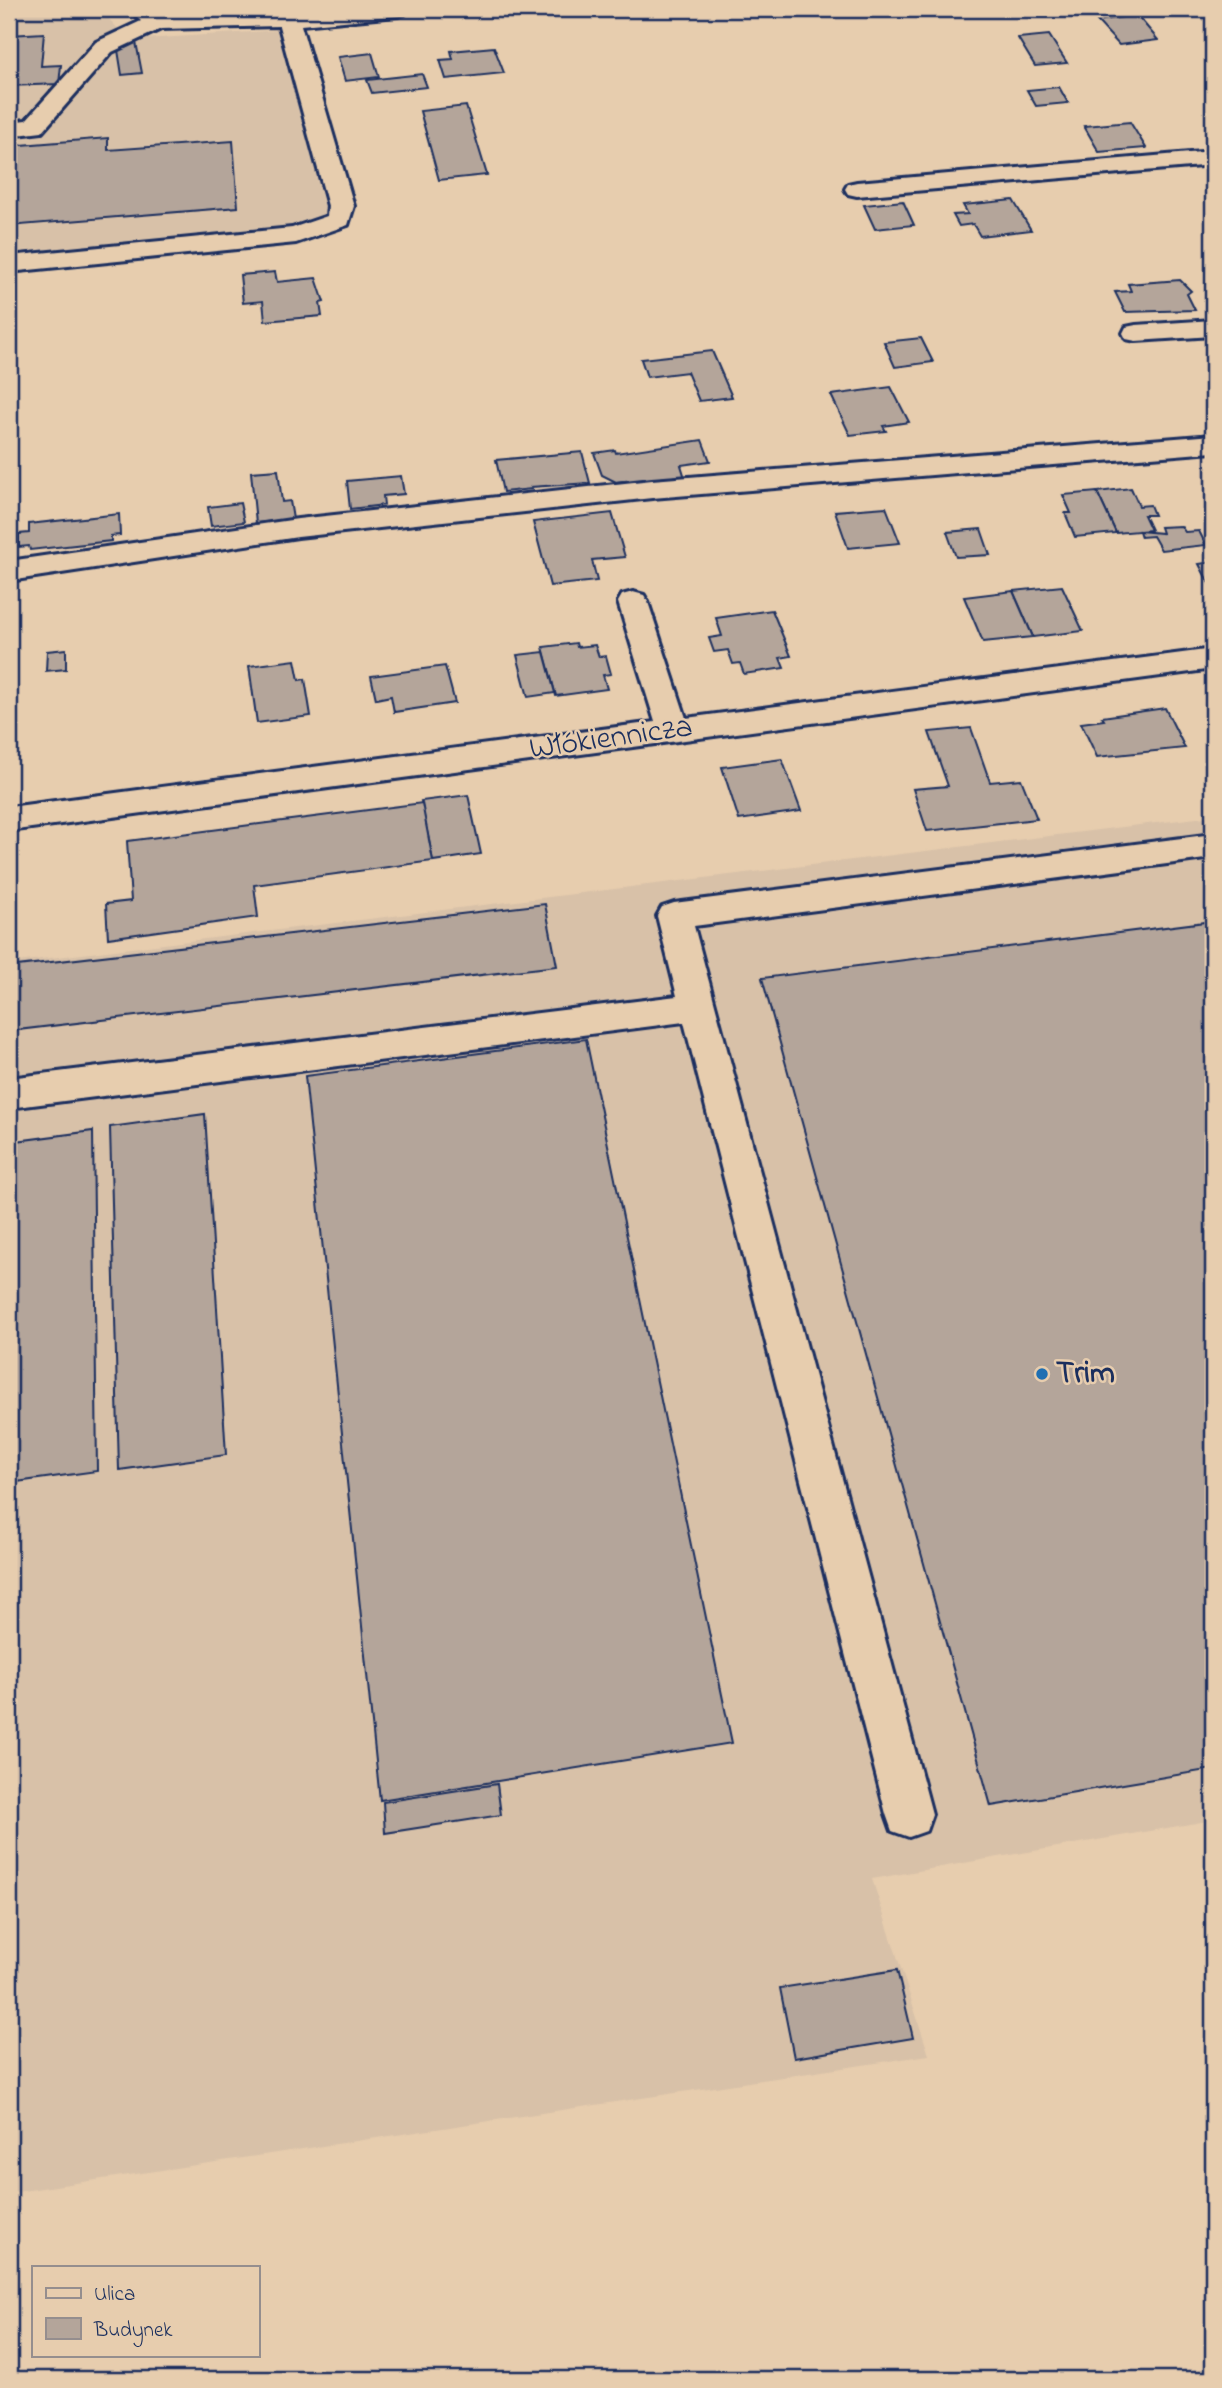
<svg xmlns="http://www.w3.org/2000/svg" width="1222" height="2388" font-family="'Indie Flower',sans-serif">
<rect width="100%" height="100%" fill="#e7cdae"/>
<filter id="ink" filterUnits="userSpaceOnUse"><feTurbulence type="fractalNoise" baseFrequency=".0143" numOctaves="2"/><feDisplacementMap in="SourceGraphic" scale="14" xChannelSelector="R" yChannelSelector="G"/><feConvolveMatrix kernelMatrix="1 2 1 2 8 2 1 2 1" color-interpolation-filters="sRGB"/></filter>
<g filter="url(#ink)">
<g fill="#d8c1a8">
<polygon points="9,9 100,9 128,40 282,30 330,212 320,222 280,232 9,252"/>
<polygon points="1213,816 1213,1820 872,1879 929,2055 9,2193 9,963"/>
</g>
<g fill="#b4a59a" stroke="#1b2f5e" stroke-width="2">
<polygon points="1137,15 1158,40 1119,45 1097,21"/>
<polygon points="44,33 41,66 61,65 59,84 9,86 9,35"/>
<polygon points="1049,35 1067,63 1035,66 1018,38"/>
<polygon points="136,42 142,73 122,75 117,44"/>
<polygon points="494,47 504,73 446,79 440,60 453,59 451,51"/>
<polygon points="372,53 379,77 345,81 338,57"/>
<polygon points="422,74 427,87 372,93 367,80"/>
<polygon points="1059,87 1068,103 1036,106 1027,90"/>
<polygon points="466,106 487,175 439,180 420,111"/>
<polygon points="1130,122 1146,148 1099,152 1084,126"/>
<polygon points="108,138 108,150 233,141 238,207 9,226 9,146"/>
<polygon points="1013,200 1031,230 980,236 973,224 959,226 953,215 968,214 963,205"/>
<polygon points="903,201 914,225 875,229 864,205"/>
<polygon points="275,272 277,282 316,278 324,302 320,303 322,316 265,321 263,301 243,303 240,275"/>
<polygon points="1180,280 1191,291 1187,294 1195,310 1125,312 1115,292 1131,291 1128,284"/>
<polygon points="921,338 933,362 895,367 884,342"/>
<polygon points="712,351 732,397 699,401 687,372 647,377 641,359"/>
<polygon points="891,387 909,422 883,426 886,431 850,435 831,395"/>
<polygon points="702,440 710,461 681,465 685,478 625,484 623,481 616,482 602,475 594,453 615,450 616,453"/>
<polygon points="582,452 590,483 531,487 532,489 503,492 496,460"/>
<polygon points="278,470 282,502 290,501 293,519 256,523 251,472"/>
<polygon points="401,476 404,494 383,496 384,505 350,509 347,481"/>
<polygon points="1131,488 1139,506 1150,505 1154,515 1144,515 1151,530 1116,533 1097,492"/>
<polygon points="1097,492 1116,533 1075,537 1065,513 1071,513 1063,495"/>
<polygon points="240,503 244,522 211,526 208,507"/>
<polygon points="886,507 900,543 848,548 835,511"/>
<polygon points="612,513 625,557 592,560 597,581 550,586 533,522"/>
<polygon points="119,514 120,535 111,536 111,541 30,550 29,546 19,547 19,534 29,533 29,524"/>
<polygon points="1181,526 1185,532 1199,531 1206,545 1161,550 1153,536 1141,537 1139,531 1162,533 1160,527"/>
<polygon points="981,529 990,555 956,557 947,532"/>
<polygon points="1213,562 1213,591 1199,564"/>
<polygon points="1062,586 1083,631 1033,637 1013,591"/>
<polygon points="1013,591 1033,637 983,642 964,597"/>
<polygon points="772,610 791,656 780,658 784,668 744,674 740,663 733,664 728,650 714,652 709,638 722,636 716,618"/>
<polygon points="576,643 577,647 595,645 599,657 606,656 611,674 603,675 607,689 556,696 543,647"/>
<polygon points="66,649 66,669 46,671 47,651"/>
<polygon points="544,652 555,693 528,697 517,655"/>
<polygon points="295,660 299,680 305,679 311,716 257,723 249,666"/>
<polygon points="445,666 455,703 394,712 391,696 376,699 371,676"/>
<polygon points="1165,708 1185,748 1097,757 1081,723 1104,720 1102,717"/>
<polygon points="971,728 990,782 1021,779 1037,819 927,831 913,789 948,786 929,732"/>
<polygon points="782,759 801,811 739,820 722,767"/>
<polygon points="468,795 481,854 433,861 421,801"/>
<polygon points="422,803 433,861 254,885 258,917 108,938 106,904 131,901 127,841"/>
<polygon points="545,904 557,966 9,1031 9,967"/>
<polygon points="1213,921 1213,1769 991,1806 762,978"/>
<polygon points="586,1039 732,1743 380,1800 305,1076"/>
<polygon points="205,1114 226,1455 119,1470 110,1127"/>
<polygon points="93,1131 97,1471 9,1483 9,1142"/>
<polygon points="497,1784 501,1815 385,1833 383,1802"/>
<polygon points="897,1970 913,2038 794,2058 780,1988"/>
</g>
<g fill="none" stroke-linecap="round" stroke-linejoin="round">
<g stroke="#1b2f5e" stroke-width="6">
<g id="minor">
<polygon points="129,9 154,9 162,15 326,9 408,9 405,14 397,16 301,25 354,206 348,225 296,243 9,272 9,256 292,228 327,216 328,206 279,26 161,29 112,52 42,132 9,136 9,122 26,120 96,42 141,21"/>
<polygon points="1213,151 1213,165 857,196 848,194 845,189 848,184 857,182"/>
<polygon points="1213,320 1213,336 1136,341 1126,339 1123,333 1126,327 1136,325"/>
<polygon points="1213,435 1213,452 652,498 298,537 9,581 9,561 298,519 652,480"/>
<polygon points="633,592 644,595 648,602 686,718 1213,649 1213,669 9,831 9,807 655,722 618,602 622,595"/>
<polygon points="1213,834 1213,858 694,926 932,1814 926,1831 909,1837 892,1831 886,1814 684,1022 9,1108 9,1078 677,996 657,916 662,907 674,903"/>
</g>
</g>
<use href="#minor" fill="#e7cdae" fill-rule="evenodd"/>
</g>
</g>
<circle fill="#1f6fb2" stroke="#e7cdae" stroke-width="2.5" cx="1042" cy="1374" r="7"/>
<g text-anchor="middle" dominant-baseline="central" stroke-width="5" stroke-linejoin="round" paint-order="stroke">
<g font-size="32" fill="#1b2f5e" stroke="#e7cdae">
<text transform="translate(611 739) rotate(-8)">Włókiennicza</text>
</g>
<g font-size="32" font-weight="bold" fill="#1b2f5e" stroke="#e7cdae" text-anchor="start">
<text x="1056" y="1374">Trim</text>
</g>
</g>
<rect width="1222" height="2388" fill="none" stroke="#e7cdae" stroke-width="35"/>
<rect x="18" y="18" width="1187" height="2353" fill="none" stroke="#1b2f5e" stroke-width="2.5" filter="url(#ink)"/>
<rect x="32" y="2266" width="228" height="91" fill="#e7cdae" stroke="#958e8e" stroke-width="2"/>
<rect x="46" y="2288" width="35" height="10" fill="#e7cdae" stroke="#958e8e" stroke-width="2"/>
<text x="94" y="2300" font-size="21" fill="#1b2f5e">Ulica</text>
<rect x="46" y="2318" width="35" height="21" fill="#b4a59a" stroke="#958e8e" stroke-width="2"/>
<text x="94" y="2336" font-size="21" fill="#1b2f5e">Budynek</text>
</svg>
